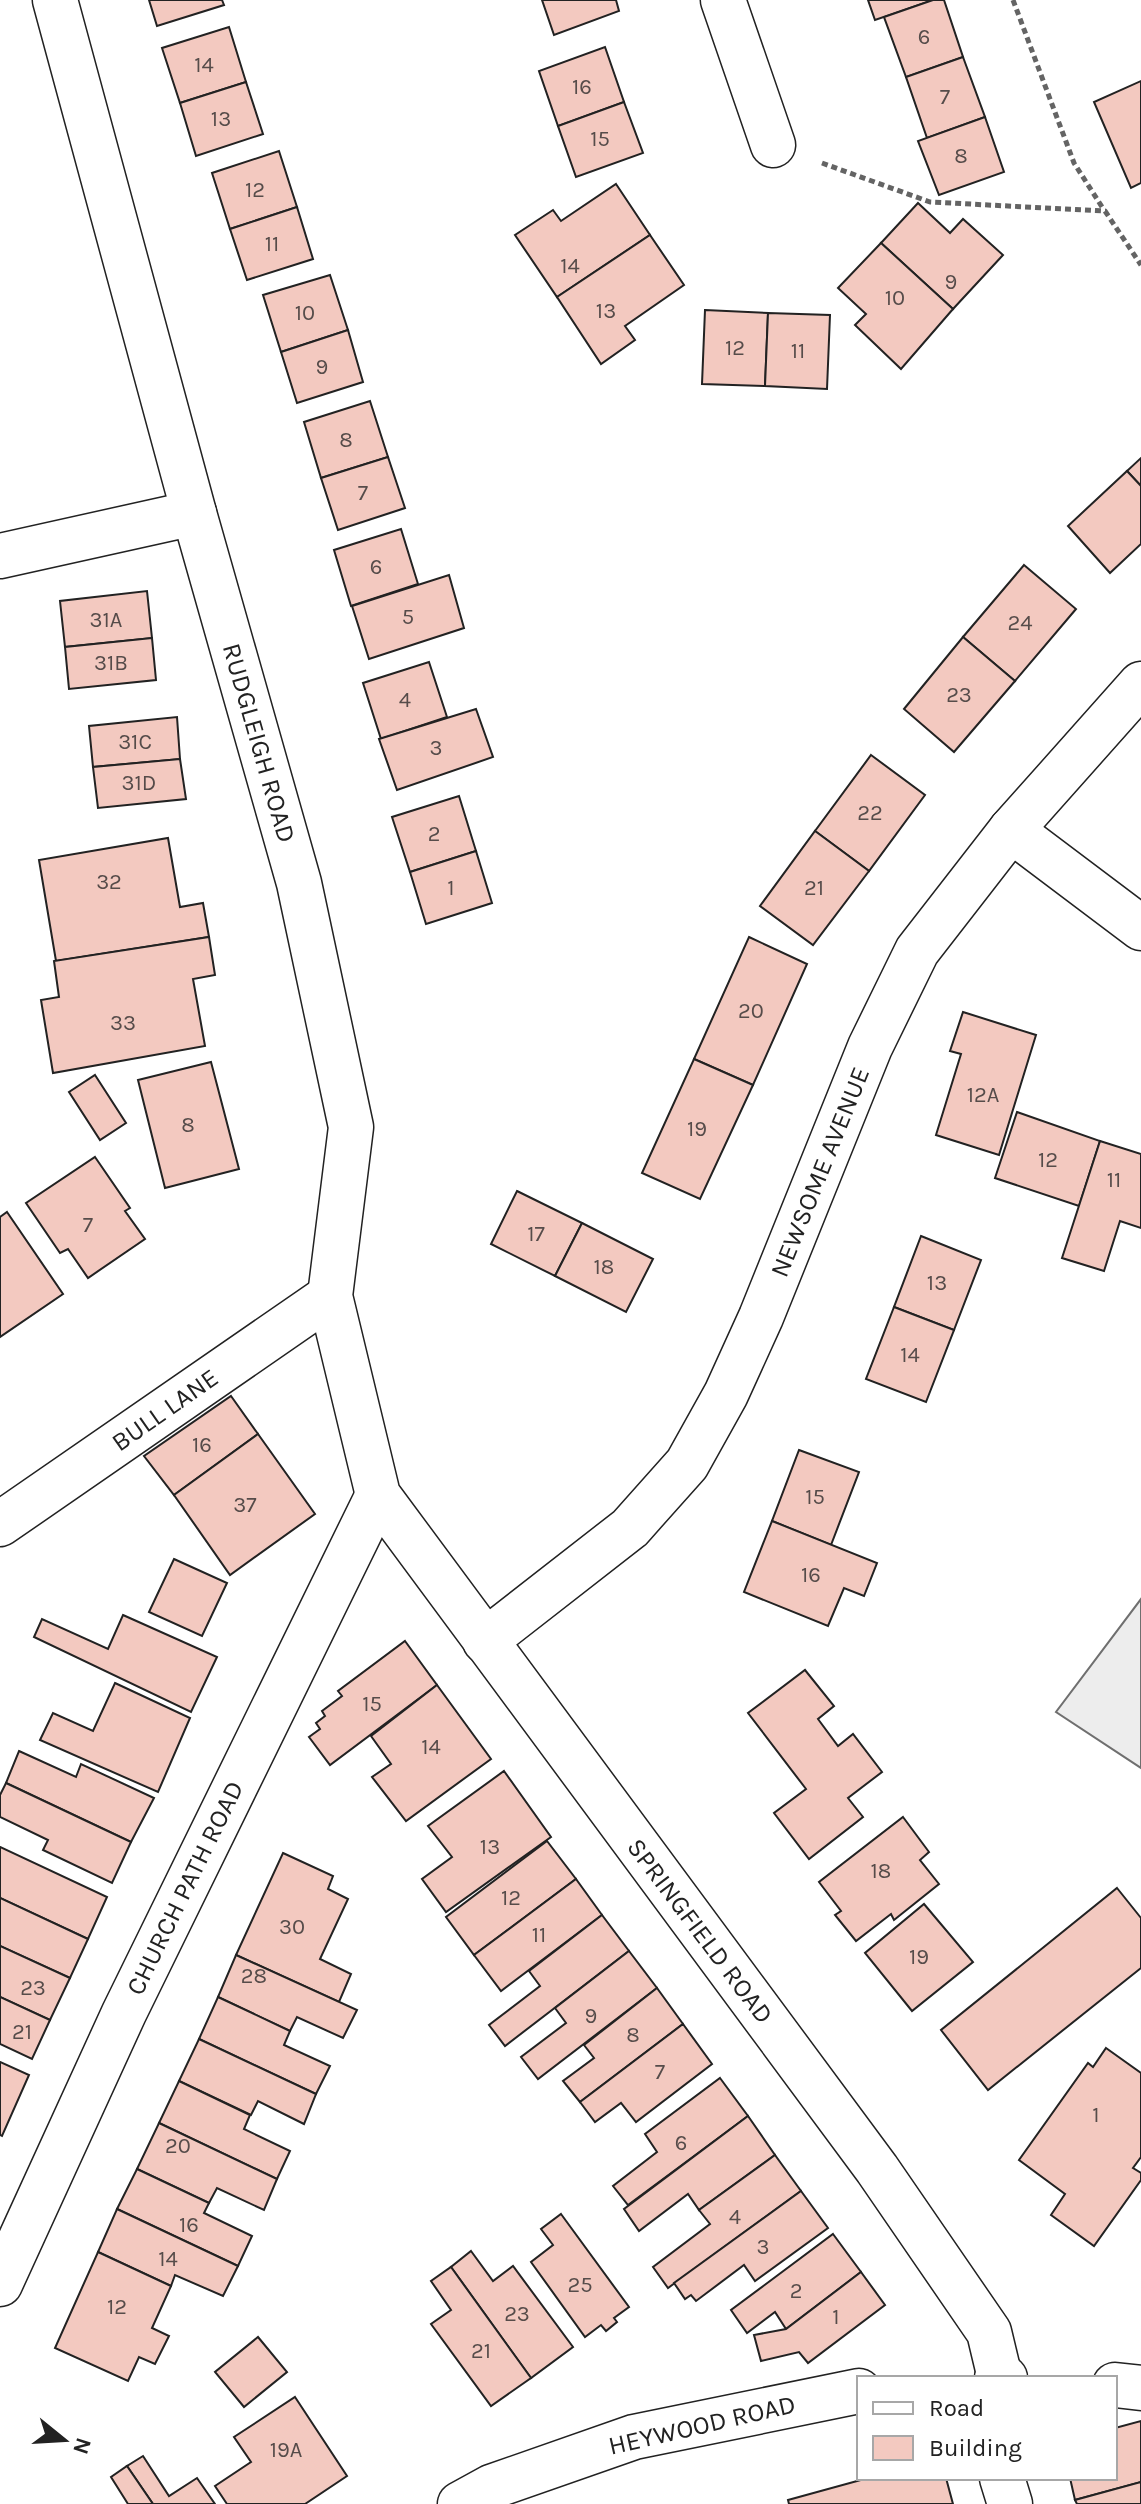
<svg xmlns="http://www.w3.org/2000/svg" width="1141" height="2504" font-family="Karla,sans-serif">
<rect width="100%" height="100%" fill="#fff"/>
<polygon fill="#ededed" stroke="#6f6f6f" stroke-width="2" points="1141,1599 1141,1768 1056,1712"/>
<g fill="#f3c9c0" stroke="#222" stroke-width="2">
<polygon points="149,0 222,0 224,5 157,26"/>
<polygon points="542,0 616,0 619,11 554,35"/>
<polygon points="868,0 933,0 875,20"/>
<polygon points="933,0 944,0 963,57 906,77 884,17"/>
<polygon points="229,27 246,82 180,103 162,48"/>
<polygon points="605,47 624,102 558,126 539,71"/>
<polygon points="963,57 985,117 927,138 906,77"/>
<polygon points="1141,81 1141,183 1131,188 1094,102"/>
<polygon points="246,82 263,134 196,156 180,103"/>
<polygon points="624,102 643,153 576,177 558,126"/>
<polygon points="985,117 1004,172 939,195 918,141"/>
<polygon points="279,151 297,207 230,229 212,173"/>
<polygon points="616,184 650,235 557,297 515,235 553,210 561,221"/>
<polygon points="918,203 950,233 963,219 1003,255 953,309 881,243"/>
<polygon points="297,207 313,259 247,280 230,229"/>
<polygon points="650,235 684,285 625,326 635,340 601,364 557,297"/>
<polygon points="881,243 953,309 901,369 855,325 866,314 838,288"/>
<polygon points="330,275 348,330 281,352 263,295"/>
<polygon points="705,310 768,313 765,386 702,384"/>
<polygon points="768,313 830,315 827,389 765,386"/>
<polygon points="348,330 363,382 297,403 281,352"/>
<polygon points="370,401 388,457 321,478 304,422"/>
<polygon points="388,457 405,508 338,530 321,478"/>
<polygon points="1141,458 1141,486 1127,471"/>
<polygon points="1127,471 1141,486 1141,544 1110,573 1068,526"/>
<polygon points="401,529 418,584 351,606 334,550"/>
<polygon points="1024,565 1076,609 1015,681 963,637"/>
<polygon points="449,575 464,628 369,659 352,606"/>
<polygon points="147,591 152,638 65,647 60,601"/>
<polygon points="963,637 1015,681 954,752 904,709"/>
<polygon points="152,638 156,680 69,689 65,647"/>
<polygon points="429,662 447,717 381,739 363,683"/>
<polygon points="476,709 493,757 397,790 379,739"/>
<polygon points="177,717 180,759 93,767 89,726"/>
<polygon points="871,755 925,795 869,871 815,831"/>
<polygon points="180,759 186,799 98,808 93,767"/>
<polygon points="459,796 476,851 410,872 392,817"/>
<polygon points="815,831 869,871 813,945 760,906"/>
<polygon points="168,838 180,907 203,903 209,937 56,961 39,860"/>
<polygon points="476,851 492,903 426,924 410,872"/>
<polygon points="209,937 215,975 193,979 205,1046 53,1073 41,1000 59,997 54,961"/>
<polygon points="749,937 807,964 753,1085 694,1059"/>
<polygon points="963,1012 1036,1035 999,1155 936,1135 961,1054 950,1051"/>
<polygon points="694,1059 753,1085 700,1199 642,1173"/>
<polygon points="211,1062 239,1169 165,1188 138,1080"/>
<polygon points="95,1075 126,1123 100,1140 69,1092"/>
<polygon points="1017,1112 1100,1141 1079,1206 995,1178"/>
<polygon points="1100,1141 1141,1154 1141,1228 1120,1221 1104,1271 1062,1258"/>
<polygon points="95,1157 130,1208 125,1211 145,1239 88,1278 68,1249 60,1253 26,1203"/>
<polygon points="517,1191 582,1223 555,1276 491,1244"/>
<polygon points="7,1212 63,1294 0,1337 0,1217"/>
<polygon points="582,1223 653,1259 626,1312 555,1276"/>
<polygon points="921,1236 981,1260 954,1330 894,1307"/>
<polygon points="894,1307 954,1330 926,1402 866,1379"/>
<polygon points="231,1396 258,1434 174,1495 144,1456"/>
<polygon points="258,1434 315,1514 230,1575 174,1495"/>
<polygon points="799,1450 859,1472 831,1545 772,1521"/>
<polygon points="772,1521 877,1563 864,1596 844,1588 828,1626 744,1592"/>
<polygon points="174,1559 227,1583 202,1636 149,1612"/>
<polygon points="123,1615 217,1657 191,1712 34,1637 42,1619 108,1649"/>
<polygon points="405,1641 437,1685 330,1765 309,1737 320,1729 316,1723 325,1716 322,1711 342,1696 338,1691"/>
<polygon points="805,1670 834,1706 818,1719 838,1746 853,1734 882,1772 848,1798 863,1817 809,1859 774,1813 806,1789 748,1713"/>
<polygon points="115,1683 190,1718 158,1792 40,1740 53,1713 93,1731"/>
<polygon points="437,1685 491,1759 406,1821 372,1777 391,1764 371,1736"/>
<polygon points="19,1751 76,1777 81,1764 154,1798 131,1842 6,1783"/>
<polygon points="504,1771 551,1837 446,1912 422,1879 452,1857 428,1826"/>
<polygon points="6,1783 131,1842 112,1883 43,1850 48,1840 0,1817 0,1795"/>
<polygon points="903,1817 929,1852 920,1860 939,1884 894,1920 891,1914 856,1941 835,1915 841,1911 819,1882"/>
<polygon points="547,1841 576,1879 474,1955 446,1917"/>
<polygon points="0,1847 107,1897 88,1939 0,1898"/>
<polygon points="283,1853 333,1876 328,1889 348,1899 320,1959 351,1974 339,2002 236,1955"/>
<polygon points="576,1879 602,1915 501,1991 474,1955"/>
<polygon points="1117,1888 1141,1918 1141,1968 988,2090 941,2030"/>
<polygon points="0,1898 88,1939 70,1978 0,1946"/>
<polygon points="924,1904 973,1962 912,2011 865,1953"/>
<polygon points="602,1915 629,1951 505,2046 489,2025 540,1986 529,1971"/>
<polygon points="0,1946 70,1978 50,2020 0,1997"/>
<polygon points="629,1951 657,1988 538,2079 521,2057 566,2023 555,2008"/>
<polygon points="236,1955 357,2010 343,2038 297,2017 290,2031 218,1997"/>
<polygon points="657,1988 683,2024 580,2102 563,2081 594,2058 584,2045"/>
<polygon points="0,1997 50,2020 32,2059 0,2044"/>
<polygon points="218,1997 290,2031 284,2045 330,2066 316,2094 199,2039"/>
<polygon points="683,2024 712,2064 636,2122 621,2103 595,2122 580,2102"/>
<polygon points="199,2039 316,2094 304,2124 258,2101 251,2115 179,2081"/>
<polygon points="1106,2048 1141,2073 1141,2157 1133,2168 1141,2173 1141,2180 1094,2246 1051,2215 1065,2194 1019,2160 1088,2063 1093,2067"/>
<polygon points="0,2062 29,2075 2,2136 0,2135"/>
<polygon points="720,2078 748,2116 628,2205 613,2186 657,2152 645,2134"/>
<polygon points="179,2081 250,2115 244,2129 290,2151 277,2179 159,2123"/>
<polygon points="748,2116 775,2155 699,2210 688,2194 639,2231 624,2209"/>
<polygon points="159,2123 277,2179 264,2210 217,2188 209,2203 137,2169"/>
<polygon points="775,2155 801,2191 668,2288 653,2267 710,2224 699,2210"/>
<polygon points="137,2169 209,2203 204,2213 252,2236 238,2266 117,2209"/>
<polygon points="801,2191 828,2228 755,2281 744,2265 696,2301 691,2295 685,2299 674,2283"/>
<polygon points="117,2209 238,2266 223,2296 175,2275 171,2286 98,2252"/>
<polygon points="561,2214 629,2307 614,2318 617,2322 606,2331 601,2325 585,2337 531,2262 553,2245 541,2229"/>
<polygon points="833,2234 861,2272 786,2329 775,2312 747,2333 731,2310"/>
<polygon points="471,2251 493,2281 513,2266 573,2347 531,2378 451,2267"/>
<polygon points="98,2252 171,2286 152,2328 169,2336 155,2364 139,2357 128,2381 55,2348"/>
<polygon points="451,2267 531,2378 491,2406 431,2324 451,2310 431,2281"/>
<polygon points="861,2272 885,2305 808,2363 799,2352 761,2361 754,2335 786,2329"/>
<polygon points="258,2337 287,2372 244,2407 215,2372"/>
<polygon points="295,2397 347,2476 305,2504 227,2504 215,2486 251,2462 234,2437"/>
<polygon points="1141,2421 1141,2482 1075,2500 1070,2478 1115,2478 1115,2428"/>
<polygon points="143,2456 169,2496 197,2478 215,2504 153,2504 127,2466"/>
<polygon points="127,2466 153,2504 128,2504 111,2477"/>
<polygon points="868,2478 946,2478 953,2504 789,2504 788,2500"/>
<polygon points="1141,2482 1141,2504 1077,2504 1075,2500"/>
</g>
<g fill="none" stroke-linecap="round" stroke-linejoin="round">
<g stroke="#222" stroke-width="47">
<g id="minor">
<polyline points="55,0 194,513 299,883 351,1127 330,1296 378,1495 877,2169 989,2332 1000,2378"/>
<polyline points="723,0 773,145"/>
<polyline points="0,556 194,513"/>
<polyline points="1011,830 1141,928"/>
<polyline points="0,1524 330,1296"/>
<polyline points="485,1641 630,1528 687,1464 726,1394 761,1317 870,1047 917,951 1011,830 1141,684"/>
<polyline points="0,2284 124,2013 378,1495"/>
<polyline points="1002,2478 1010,2504"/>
</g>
</g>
<g stroke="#222" stroke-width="47">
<g id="tertiary">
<polyline points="997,2378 1005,2378"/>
<polyline points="1115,2385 1141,2388"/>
<polyline points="460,2504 491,2487 634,2437 859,2391"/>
</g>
</g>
<g stroke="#646464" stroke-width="5" stroke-dasharray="6 4" stroke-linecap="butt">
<polyline points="1013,0 1074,163 1104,210"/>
<polyline points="822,163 930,202 1105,211 1141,265"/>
</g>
<use href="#minor" stroke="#fff" stroke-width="44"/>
<use href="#tertiary" stroke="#fff" stroke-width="44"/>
</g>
<g text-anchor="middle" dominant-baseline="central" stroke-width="6" stroke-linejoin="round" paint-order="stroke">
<g font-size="22" fill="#564c4a">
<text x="924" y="37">6</text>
<text x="204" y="65">14</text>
<text x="582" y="87">16</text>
<text x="945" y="97">7</text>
<text x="221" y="119">13</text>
<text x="600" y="139">15</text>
<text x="961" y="156">8</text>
<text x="255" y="190">12</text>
<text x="272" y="244">11</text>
<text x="570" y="266">14</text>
<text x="951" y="282">9</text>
<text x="895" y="298">10</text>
<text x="606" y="311">13</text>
<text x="305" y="313">10</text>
<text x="735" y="348">12</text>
<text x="798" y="351">11</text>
<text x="322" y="367">9</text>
<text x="346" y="440">8</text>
<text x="363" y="493">7</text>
<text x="376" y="567">6</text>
<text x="408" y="617">5</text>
<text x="106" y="620">31A</text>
<text x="1020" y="623">24</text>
<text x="111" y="663">31B</text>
<text x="959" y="695">23</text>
<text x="405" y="700">4</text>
<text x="135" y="742">31C</text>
<text x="436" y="748">3</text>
<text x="139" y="783">31D</text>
<text x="870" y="813">22</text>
<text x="434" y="834">2</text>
<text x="109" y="882">32</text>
<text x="451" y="888">1</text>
<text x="814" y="888">21</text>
<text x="751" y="1011">20</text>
<text x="123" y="1023">33</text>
<text x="983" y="1095">12A</text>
<text x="188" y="1125">8</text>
<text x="697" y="1129">19</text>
<text x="1048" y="1160">12</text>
<text x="1114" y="1180">11</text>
<text x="88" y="1225">7</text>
<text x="536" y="1234">17</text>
<text x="604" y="1267">18</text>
<text x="937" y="1283">13</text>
<text x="910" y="1355">14</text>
<text x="202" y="1445">16</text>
<text x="815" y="1497">15</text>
<text x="245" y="1505">37</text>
<text x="811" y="1575">16</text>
<text x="372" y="1704">15</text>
<text x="431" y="1747">14</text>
<text x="490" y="1847">13</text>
<text x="881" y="1871">18</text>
<text x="511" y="1898">12</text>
<text x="292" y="1927">30</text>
<text x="539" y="1935">11</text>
<text x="919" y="1957">19</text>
<text x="254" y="1976">28</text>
<text x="33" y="1988">23</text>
<text x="591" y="2016">9</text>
<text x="22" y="2032">21</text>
<text x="633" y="2035">8</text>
<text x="660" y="2072">7</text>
<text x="1096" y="2115">1</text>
<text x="681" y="2143">6</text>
<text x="178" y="2146">20</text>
<text x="735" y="2217">4</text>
<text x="189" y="2225">16</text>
<text x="763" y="2247">3</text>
<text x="168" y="2259">14</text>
<text x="580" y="2285">25</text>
<text x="796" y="2291">2</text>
<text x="117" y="2307">12</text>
<text x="517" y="2314">23</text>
<text x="836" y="2317">1</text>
<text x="481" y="2351">21</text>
<text x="286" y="2450">19A</text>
</g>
<g font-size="26" fill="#222" stroke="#fff">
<text transform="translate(259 743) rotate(74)">RUDGLEIGH ROAD</text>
<text transform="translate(820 1172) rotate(-68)">NEWSOME AVENUE</text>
<text transform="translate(165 1410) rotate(-35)">BULL LANE</text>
<text transform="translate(185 1888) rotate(-64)">CHURCH PATH ROAD</text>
<text transform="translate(700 1931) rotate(53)">SPRINGFIELD ROAD</text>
<text transform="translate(702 2425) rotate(-13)">HEYWOOD ROAD</text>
</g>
</g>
<rect x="857" y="2376" width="260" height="104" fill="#ffffff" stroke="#a7a7a7" stroke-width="2"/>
<rect x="873" y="2402" width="40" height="12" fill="#ffffff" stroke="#a7a7a7" stroke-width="2"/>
<text x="929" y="2416" font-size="24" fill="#222222">Road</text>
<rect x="873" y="2436" width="40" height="24" fill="#f3c9c0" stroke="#a7a7a7" stroke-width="2"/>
<text x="929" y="2456" font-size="24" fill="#222222">Building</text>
<g transform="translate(64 2440) rotate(108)" stroke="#ffffff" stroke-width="6" paint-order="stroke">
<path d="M0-6L14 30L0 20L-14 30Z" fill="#222222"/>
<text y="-12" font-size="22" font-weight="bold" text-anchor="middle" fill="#222222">N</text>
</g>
</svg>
